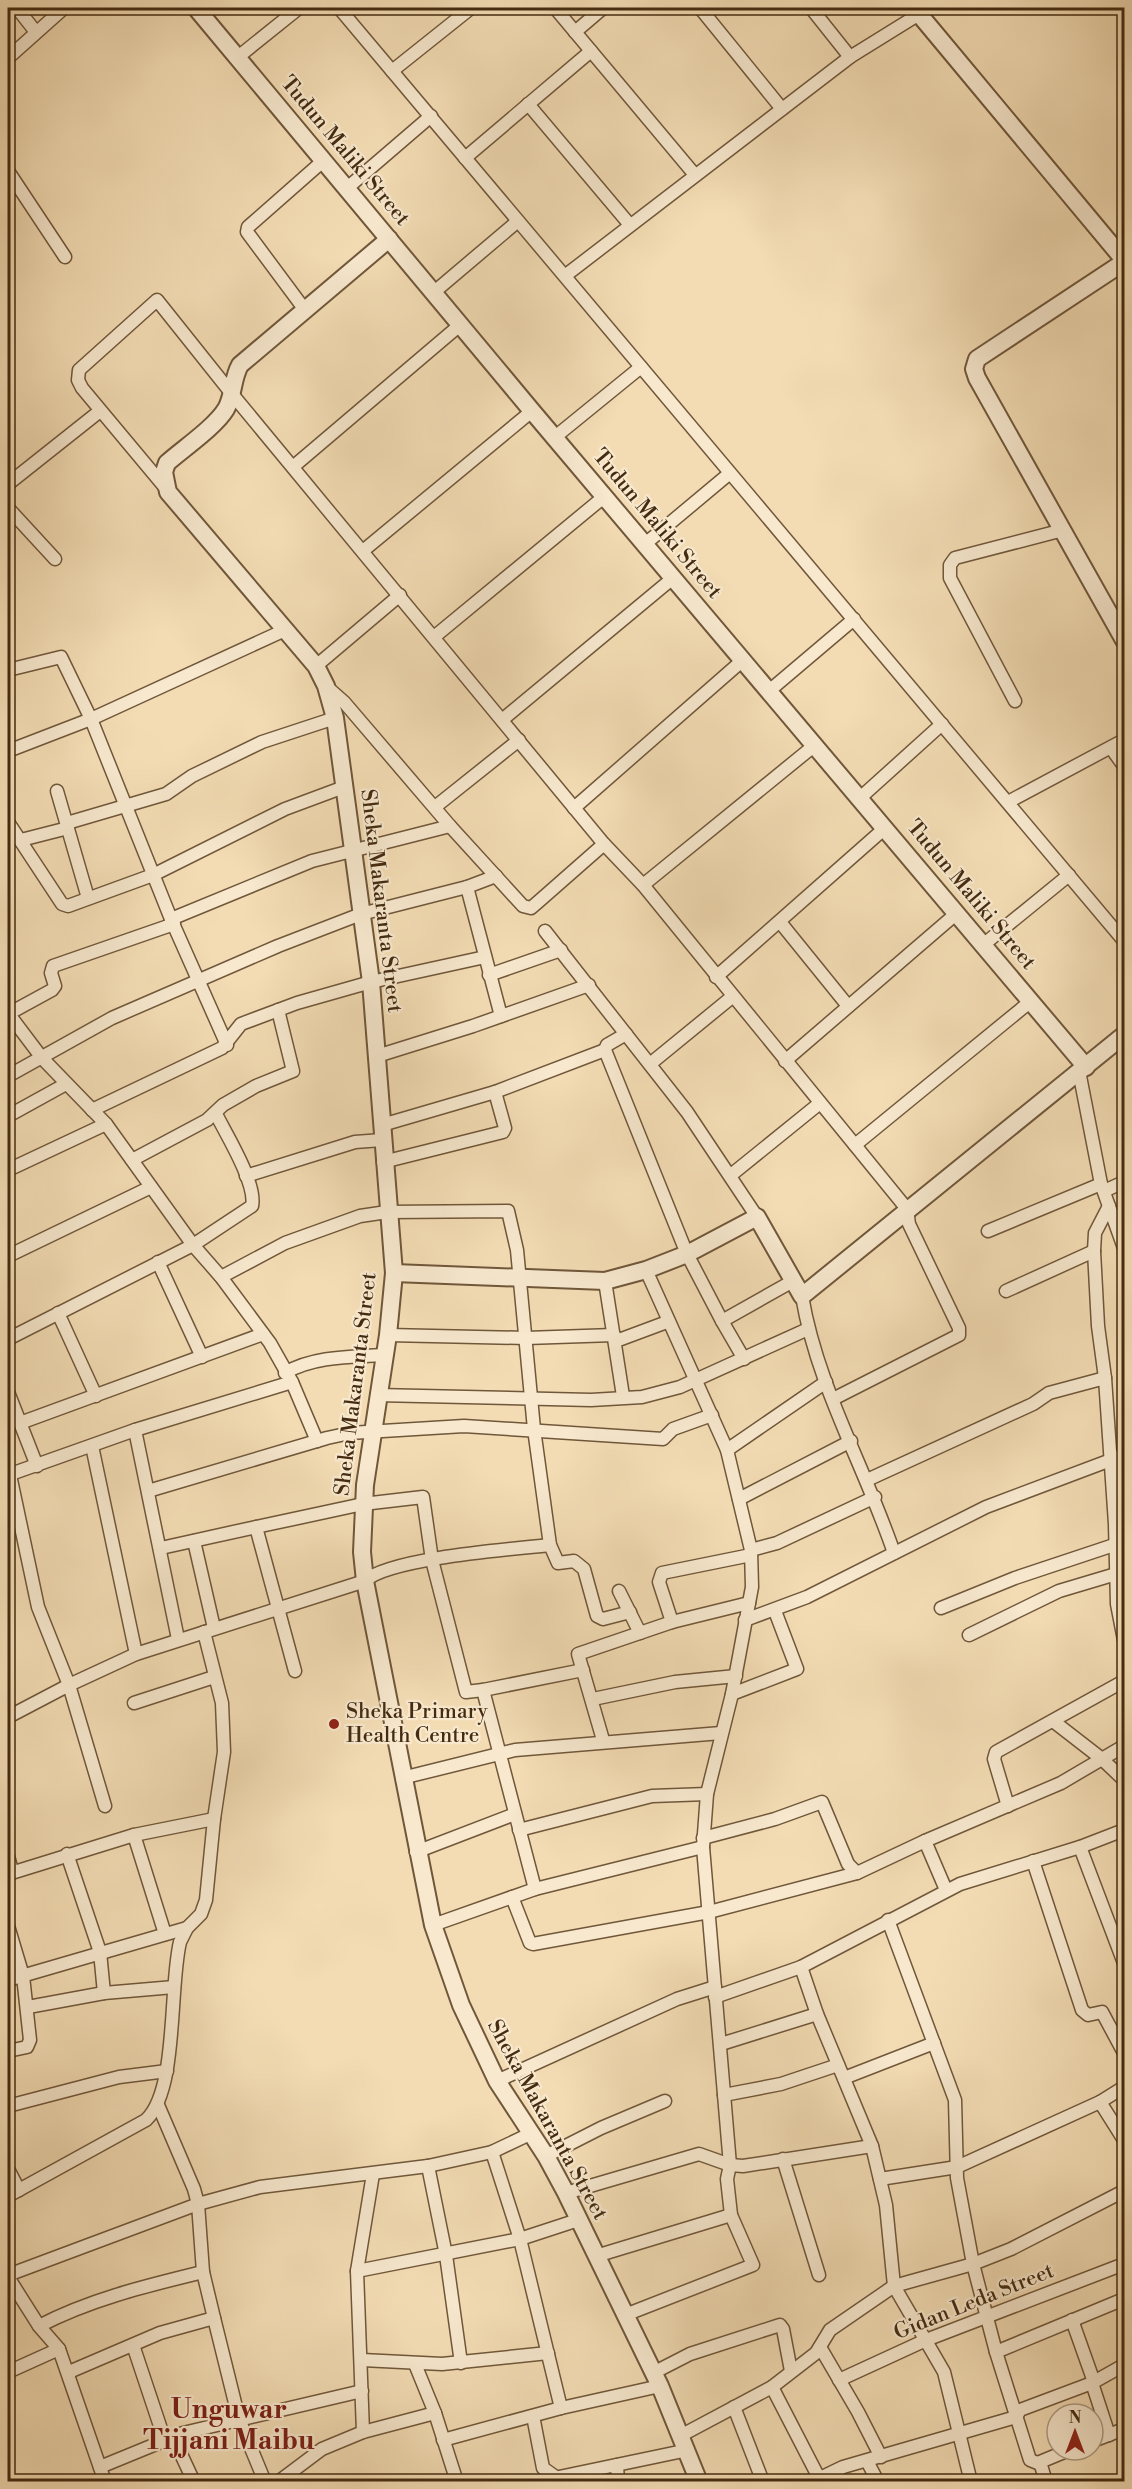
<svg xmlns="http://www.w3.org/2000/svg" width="1132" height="2489" font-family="'Libre Bodoni',serif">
<rect width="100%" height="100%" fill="#f3dcb4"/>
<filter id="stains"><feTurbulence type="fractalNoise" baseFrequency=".00333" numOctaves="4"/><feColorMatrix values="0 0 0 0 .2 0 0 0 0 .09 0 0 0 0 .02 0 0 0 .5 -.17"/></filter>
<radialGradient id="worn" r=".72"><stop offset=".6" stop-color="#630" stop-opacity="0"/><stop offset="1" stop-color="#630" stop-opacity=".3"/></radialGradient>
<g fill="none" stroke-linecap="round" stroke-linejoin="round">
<g stroke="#70573a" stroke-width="15">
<g id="minor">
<polyline points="17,8 35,31"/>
<polyline points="339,8 1124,941"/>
<polyline points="555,8 695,175"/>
<polyline points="700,8 782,109"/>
<polyline points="811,8 850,57"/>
<polyline points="575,32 603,8"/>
<polyline points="238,57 299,8"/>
<polyline points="8,58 64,8"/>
<polyline points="392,71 471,8"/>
<polyline points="528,104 630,225"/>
<polyline points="465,158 591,51"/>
<polyline points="8,171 65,257"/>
<polyline points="346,189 431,116"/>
<polyline points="566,275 850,57 929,8"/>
<polyline points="433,293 518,221"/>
<polyline points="305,310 247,232 248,227 323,161"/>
<polyline points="555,437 641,367"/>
<polyline points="294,466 460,325"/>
<polyline points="8,484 100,411"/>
<polyline points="168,491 82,388 78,380 79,370 157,300 232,394 604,844 643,885 907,1209 909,1224 959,1328 959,1335 833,1399"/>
<polyline points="8,508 55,559"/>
<polyline points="645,544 730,473"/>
<polyline points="364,550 532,411"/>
<polyline points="434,637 605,496"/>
<polyline points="316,666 400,595"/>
<polyline points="8,670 61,657 91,719 171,919 227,1045"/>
<polyline points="327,687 344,702 450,826 523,906 531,908 538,902 604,844"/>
<polyline points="769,691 854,619"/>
<polyline points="1015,701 950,578 950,565 955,558 1063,530"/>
<polyline points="502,720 673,578"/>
<polyline points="1111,748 1124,766"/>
<polyline points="8,751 91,719 285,630"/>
<polyline points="57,791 88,898"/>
<polyline points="860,798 942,724"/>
<polyline points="1008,802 1124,740"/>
<polyline points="435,807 519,740"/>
<polyline points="574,808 743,660"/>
<polyline points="8,822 62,904 68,906 153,875 285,809 344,787"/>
<polyline points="67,823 166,794 192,776 262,742 335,718"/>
<polyline points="21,840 68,828"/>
<polyline points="643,885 815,745"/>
<polyline points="467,887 501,1016"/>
<polyline points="171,919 312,861 450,826"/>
<polyline points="780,922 848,1006"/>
<polyline points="545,931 687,1112 757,1217"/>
<polyline points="983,945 1069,875"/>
<polyline points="489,975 561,950"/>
<polyline points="716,977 885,828"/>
<polyline points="8,1013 42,1058 106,1124 193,1245 221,1277 270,1343 292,1382 317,1441"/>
<polyline points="8,1014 52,990 55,986 51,973 53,966 174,924"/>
<polyline points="626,1034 607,1045 605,1050 687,1254 722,1321 793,1281"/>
<polyline points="377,1056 473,1026 589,985"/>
<polyline points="785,1061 957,913"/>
<polyline points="650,1064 732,997"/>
<polyline points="1079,1071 1101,1184 1124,1248"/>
<polyline points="8,1076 112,1018 278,946 361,914 467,887 496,876"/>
<polyline points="92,1110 222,1048 241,1024 297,1003 371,982 485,957"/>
<polyline points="8,1116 66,1084"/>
<polyline points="382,1125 495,1092 605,1050"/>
<polyline points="855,1145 1031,1001"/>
<polyline points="132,1160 207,1120 223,1105 256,1086 293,1071 278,1010"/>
<polyline points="383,1162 503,1132 505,1128 495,1092"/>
<polyline points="8,1170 106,1124"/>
<polyline points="731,1175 820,1103"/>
<polyline points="246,1176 355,1142 382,1140"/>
<polyline points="1104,1191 1124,1182"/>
<polyline points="1109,1206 1095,1233 1094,1251 1098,1326 1105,1378 1115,1524 1117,1604 1124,1640"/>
<polyline points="988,1231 1101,1184"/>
<polyline points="8,1256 151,1187"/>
<polyline points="158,1262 202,1357"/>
<polyline points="646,1270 727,1450"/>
<polyline points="221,1277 285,1243 360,1216 387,1212 508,1211 517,1250 534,1429 550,1545 558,1563 574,1561 584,1569 597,1616 603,1619 630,1612"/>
<polyline points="605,1281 623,1396"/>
<polyline points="1006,1291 1094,1251"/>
<path d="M802 1296C817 1386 865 1467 894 1553"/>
<polyline points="58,1313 96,1396"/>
<polyline points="722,1321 744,1359"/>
<polyline points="388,1335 526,1338 614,1335"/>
<path d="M8 1339 193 1245 252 1206C257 1184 226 1134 216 1114"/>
<polyline points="616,1341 667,1322"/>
<path d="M285 1373C314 1356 351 1357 384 1355"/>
<polyline points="8,1392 37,1466"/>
<polyline points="377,1395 591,1400 642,1397 680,1387 808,1329"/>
<polyline points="20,1423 263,1334"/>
<polyline points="135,1430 178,1639"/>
<polyline points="92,1446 136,1654"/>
<polyline points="8,1475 135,1430 292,1382"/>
<path d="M10 1475 38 1607 69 1685 136 1654 365 1581C389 1558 513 1549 550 1545"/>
<polyline points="867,1480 1033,1404 1049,1393 1105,1378"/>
<polyline points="148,1491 327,1438 350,1433 464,1426 663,1439 673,1429 712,1415"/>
<polyline points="739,1499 851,1441"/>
<polyline points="256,1527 363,1504 423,1497 432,1560 466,1692 483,1690"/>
<polyline points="194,1541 214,1628"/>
<polyline points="161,1548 256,1527 295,1671"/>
<polyline points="751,1550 777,1543 875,1497"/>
<polyline points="619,1591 640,1633"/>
<polyline points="941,1608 1015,1578 1114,1545"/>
<polyline points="745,1620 807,1597 986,1507 1124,1455"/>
<polyline points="672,1622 659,1582 662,1573 751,1555"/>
<polyline points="969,1635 1059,1591 1116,1574"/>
<polyline points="732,1694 797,1669 775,1611"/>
<polyline points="593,1699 675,1682 736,1676"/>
<polyline points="134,1703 214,1677"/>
<polyline points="8,1717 69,1685 105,1806"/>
<polyline points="1053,1721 1102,1759 1124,1780"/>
<polyline points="603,1740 578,1654 672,1622 749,1603"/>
<polyline points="402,1778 515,1750 721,1733"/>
<polyline points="1008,1806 994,1759 996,1752 1124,1681"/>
<polyline points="519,1830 652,1796 707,1794"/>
<polyline points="134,1835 165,1934"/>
<polyline points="703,1838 775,1819 822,1802 848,1864 857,1873"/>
<polyline points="925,1841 946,1890"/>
<polyline points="1080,1847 1124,1963"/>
<polyline points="416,1852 515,1814"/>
<polyline points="67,1854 100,1952 104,1993"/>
<polyline points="8,1856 12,1871"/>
<polyline points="1033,1861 1082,2010 1088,2015 1102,2012 1124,2053"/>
<polyline points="8,1874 134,1835 214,1819"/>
<polyline points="535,1889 483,1690 583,1670"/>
<polyline points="512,1897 530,1943 533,1944 709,1912 857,1873 925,1841 1061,1783 1124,1746"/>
<polyline points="888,1920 955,2100 957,2178 973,2264 996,2352 1030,2460 1040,2464"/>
<polyline points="433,1925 535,1889 703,1847"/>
<polyline points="8,1926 23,1976 30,2040 27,2047 8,2051"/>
<polyline points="801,1967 817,2014 872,2146 886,2205 894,2286 944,2372 971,2482"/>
<polyline points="8,1980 187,1928"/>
<polyline points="715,1997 801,1967 960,1884 1080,1847 1124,1830"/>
<polyline points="28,2007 104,1993 174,1987"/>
<polyline points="721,2044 817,2014"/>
<polyline points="844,2078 934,2043"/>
<polyline points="497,2081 677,1999 715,1987"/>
<polyline points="724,2095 781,2084 838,2065"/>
<polyline points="1100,2102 1124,2140"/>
<polyline points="158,2105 194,2189 198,2204 203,2272 214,2318 239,2419 265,2482"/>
<polyline points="8,2106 119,2077 167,2071"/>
<polyline points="492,2152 520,2239 561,2408"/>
<polyline points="546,2156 601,2128 665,2101"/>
<polyline points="783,2159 819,2275"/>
<polyline points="428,2166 446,2255 461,2363"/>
<polyline points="8,2169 19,2190"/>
<polyline points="880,2179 957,2167 1100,2102 1124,2087"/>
<polyline points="566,2193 699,2154 730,2165 743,2166 872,2146"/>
<path d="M8 2196 146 2120C178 2090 169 1987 180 1942L187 1928 201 1914 206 1900 214 1819 224 1752 222 1703 204 1632"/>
<polyline points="596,2256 731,2215"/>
<polyline points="357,2271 520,2239 578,2220"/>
<polyline points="8,2275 198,2204 260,2187 428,2166 492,2152 532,2133"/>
<polyline points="8,2277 39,2326 59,2349 105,2482"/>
<polyline points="625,2315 753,2265 731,2215 727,2179 730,2165 703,1847 707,1794 732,1694 752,1587 751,1550 727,1450 826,1382"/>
<polyline points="1072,2320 1094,2382"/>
<path d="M39 2326C91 2299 146 2286 203 2272"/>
<polyline points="133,2345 165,2441"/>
<polyline points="820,2347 858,2412 881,2457"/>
<polyline points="996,2352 1124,2299"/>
<polyline points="362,2360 442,2364 548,2353"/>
<polyline points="415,2364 435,2413 457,2482"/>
<polyline points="8,2372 59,2349"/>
<polyline points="69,2372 160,2333 214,2318"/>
<polyline points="653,2373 690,2354 780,2325 783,2329 791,2371"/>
<polyline points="839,2380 926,2340 1124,2264"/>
<polyline points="1092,2383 1109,2435"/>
<polyline points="772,2387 819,2478"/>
<polyline points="734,2407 763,2482"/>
<polyline points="533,2416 543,2468 557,2478 557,2481"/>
<polyline points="363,2432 357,2271 373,2174"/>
<polyline points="682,2435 772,2387 816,2353 830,2330 894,2286 973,2264 1011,2249 1124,2191"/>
<polyline points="173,2437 194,2482"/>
<polyline points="443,2440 561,2408 660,2386"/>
<polyline points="1093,2441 1124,2429"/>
<polyline points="867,2461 878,2482"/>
<polyline points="617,2465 618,2482"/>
<polyline points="100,2467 183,2433 362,2391"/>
<polyline points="278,2482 322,2449 363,2432 435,2413"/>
<polyline points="535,2482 688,2450"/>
<polyline points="812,2482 843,2467 1016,2417 1020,2410 1092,2383 1124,2365"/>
<polyline points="1046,2482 1040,2462 1069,2450"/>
</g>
</g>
<g stroke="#70573a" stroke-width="20">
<g id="tertiary">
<polyline points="196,8 532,411 1086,1067"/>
<polyline points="914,8 1124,260"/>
<path d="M389 239 240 365C232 379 234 395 226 409 215 427 184 448 167 463L164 472 168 492 316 666 326 686 335 718 371 982 394 1273 388 1335 365 1485 362 1552 365 1581 433 1925 461 2005 497 2081 546 2156 566 2193 660 2386 699 2482"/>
<polyline points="1124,262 977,359 974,369 977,378 1124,640"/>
<polyline points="394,1273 605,1281 646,1270 687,1254 757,1217 802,1296 1124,1035"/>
</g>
</g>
<use href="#minor" stroke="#f7e8ce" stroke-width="12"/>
<use href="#tertiary" stroke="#f7e8ce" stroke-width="16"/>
</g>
<circle fill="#8f2418" stroke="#f7e8ce" stroke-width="2" cx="334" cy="1724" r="6"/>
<g text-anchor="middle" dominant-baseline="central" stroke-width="4.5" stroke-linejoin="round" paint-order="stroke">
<g font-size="21" fill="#442b11" stroke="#f7e8ce">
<text transform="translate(345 151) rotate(50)">Tudun Maliki Street</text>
<text transform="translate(657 524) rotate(50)">Tudun Maliki Street</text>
<text transform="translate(971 895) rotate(50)">Tudun Maliki Street</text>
<text transform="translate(381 901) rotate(83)">Sheka Makaranta Street</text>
<text transform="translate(356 1384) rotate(-83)">Sheka Makaranta Street</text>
<text transform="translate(547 2120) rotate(61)">Sheka Makaranta Street</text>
<text transform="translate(974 2302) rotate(-22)">Gidan Leda Street</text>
</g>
<g font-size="21" fill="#442b11" stroke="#f7e8ce" text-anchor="start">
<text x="346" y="1712">Sheka Primary<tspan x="346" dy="24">Health Centre</tspan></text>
</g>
<g font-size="27" font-weight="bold" fill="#7a1f14" stroke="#f7e8ce">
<text x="229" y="2410">Unguwar<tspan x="229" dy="31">Tijjani Maibu</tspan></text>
</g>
</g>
<rect width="1132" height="2489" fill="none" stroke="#f3dcb4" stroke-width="30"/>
<rect x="9" y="9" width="1114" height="2471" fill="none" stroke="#442b11" stroke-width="3"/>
<rect x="15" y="15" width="1102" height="2459" fill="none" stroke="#442b11" stroke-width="1.5"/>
<g transform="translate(1075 2432)"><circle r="28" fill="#f7e8ce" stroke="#af9c82" stroke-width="1.5"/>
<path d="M0-4.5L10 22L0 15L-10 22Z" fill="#8f2418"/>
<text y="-9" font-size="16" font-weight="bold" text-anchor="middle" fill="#442b11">N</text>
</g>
<rect width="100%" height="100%" filter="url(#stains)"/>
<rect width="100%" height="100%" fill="url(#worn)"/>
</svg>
